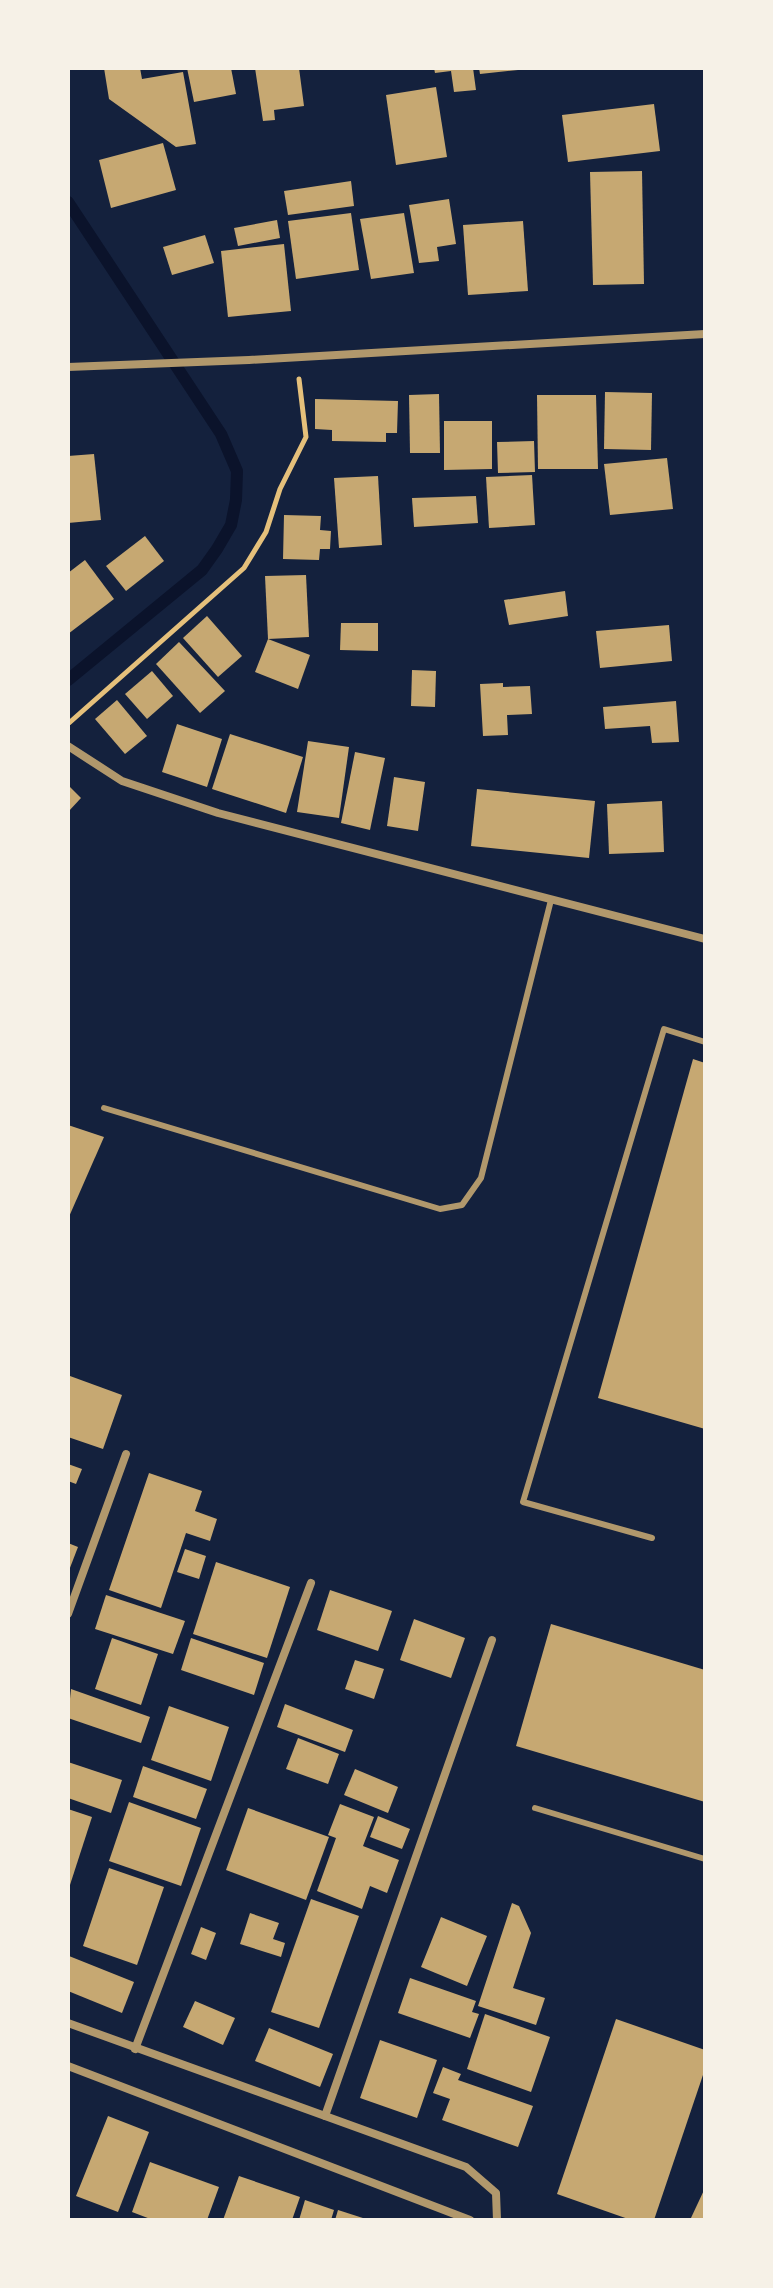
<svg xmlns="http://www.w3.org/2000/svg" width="773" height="2288" font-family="Signika,sans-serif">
<rect width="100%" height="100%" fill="#14213d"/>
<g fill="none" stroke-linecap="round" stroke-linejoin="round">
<polyline stroke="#0b132b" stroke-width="12" points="68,202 221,434 237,471 236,500 231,525 217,549 202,570 68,680"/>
</g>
<g fill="#c6a872">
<polygon points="104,68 140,68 142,79 183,72 196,144 176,147 109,99"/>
<polygon points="187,68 231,68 236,94 194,102"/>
<polygon points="255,68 299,68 304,106 274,110 275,120 263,121"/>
<polygon points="434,68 473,68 476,90 454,92 451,71 435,73"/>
<polygon points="479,68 518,68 518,70 480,74"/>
<polygon points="436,87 447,157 396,165 386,95"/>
<polygon points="654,104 660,151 568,162 562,115"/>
<polygon points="163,143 176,190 111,208 99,160"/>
<polygon points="642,171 644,284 593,285 590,172"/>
<polygon points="351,181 354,206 288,215 284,191"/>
<polygon points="449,199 456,244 437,247 439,261 419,263 409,205"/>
<polygon points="351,213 359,270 296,279 288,221"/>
<polygon points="404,213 414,273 371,279 360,219"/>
<polygon points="277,220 280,238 238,246 234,228"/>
<polygon points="523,221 528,291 468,295 463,225"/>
<polygon points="205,235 214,263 172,275 163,247"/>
<polygon points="284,244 291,311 228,317 221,251"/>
<polygon points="605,392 652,393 651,450 604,449"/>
<polygon points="439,394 440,453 410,453 409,395"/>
<polygon points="537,395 596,395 598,469 538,469"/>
<polygon points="315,399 398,401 397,433 386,433 386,442 332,441 332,430 315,429"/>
<polygon points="444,421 492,421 492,469 444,470"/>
<polygon points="534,441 535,472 498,473 497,442"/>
<polygon points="94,454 101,520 68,523 68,456"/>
<polygon points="667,458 673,509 610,515 604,464"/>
<polygon points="532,475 535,525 489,528 486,477"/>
<polygon points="378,476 382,545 339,548 334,478"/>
<polygon points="476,496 478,523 414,527 412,498"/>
<polygon points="284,515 321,516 320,530 331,531 330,549 320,549 319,560 283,559"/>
<polygon points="145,536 164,561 126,591 106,566"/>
<polygon points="85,560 114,599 68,634 68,573"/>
<polygon points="306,575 309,637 268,639 265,576"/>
<polygon points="565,591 568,616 509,625 504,600"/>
<polygon points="207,616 242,656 218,677 183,638"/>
<polygon points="341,623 378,623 378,651 340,650"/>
<polygon points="669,625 672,661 600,668 596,631"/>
<polygon points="268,639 310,655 298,689 255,672"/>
<polygon points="179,642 225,691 200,713 156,664"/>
<polygon points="412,670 436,671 435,707 411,706"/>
<polygon points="152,671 173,696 147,719 125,694"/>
<polygon points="503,683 503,687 530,686 532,714 507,715 508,735 483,736 480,684"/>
<polygon points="117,700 147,736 125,754 95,719"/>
<polygon points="676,701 679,742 652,743 650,726 605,729 603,707"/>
<polygon points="177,724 222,739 207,787 162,772"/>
<polygon points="230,734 303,757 286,813 212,789"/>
<polygon points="308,741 349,747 339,818 297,812"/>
<polygon points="355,752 385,758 370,830 341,823"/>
<polygon points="394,777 425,782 418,831 387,826"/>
<polygon points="68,785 81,798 68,812"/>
<polygon points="477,789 595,801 589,858 471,846"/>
<polygon points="662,801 664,852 609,854 607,804"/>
<polygon points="693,1059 705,1063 705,1429 598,1398"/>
<polygon points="68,1125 104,1137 68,1219"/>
<polygon points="70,1376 122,1395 103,1449 68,1437"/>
<polygon points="68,1464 82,1469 76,1484 68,1481"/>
<polygon points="149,1473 202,1491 195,1511 217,1519 210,1541 186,1533 161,1608 109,1590"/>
<polygon points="68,1543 78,1547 68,1573"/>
<polygon points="185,1549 206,1556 199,1579 177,1572"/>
<polygon points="216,1562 290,1587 267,1658 193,1634"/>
<polygon points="330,1590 392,1611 378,1651 317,1630"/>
<polygon points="106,1595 185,1621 173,1654 95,1629"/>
<polygon points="414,1619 465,1638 451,1678 400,1660"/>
<polygon points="551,1624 705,1670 705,1802 516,1746"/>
<polygon points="112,1638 158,1654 141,1705 95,1689"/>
<polygon points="191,1638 264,1663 254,1695 181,1670"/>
<polygon points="355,1660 384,1669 374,1699 345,1689"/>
<polygon points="71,1689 150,1717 141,1743 68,1718"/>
<polygon points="285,1704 353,1730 345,1752 277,1727"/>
<polygon points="169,1706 229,1727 211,1781 151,1760"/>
<polygon points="298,1738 339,1754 328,1784 286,1769"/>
<polygon points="68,1762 122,1780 111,1813 68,1798"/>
<polygon points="143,1766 207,1789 196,1819 133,1797"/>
<polygon points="355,1769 398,1787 388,1813 344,1795"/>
<polygon points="129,1802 201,1828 181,1886 109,1861"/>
<polygon points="340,1804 374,1817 363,1846 399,1860 387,1893 370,1886 362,1909 317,1891 336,1838 328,1835"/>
<polygon points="248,1808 329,1837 306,1900 226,1870"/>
<polygon points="68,1809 92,1817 69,1888 68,1888"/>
<polygon points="378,1816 410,1829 402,1849 370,1837"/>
<polygon points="109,1868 164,1887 137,1965 83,1946"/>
<polygon points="311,1899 359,1916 319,2028 271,2012"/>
<polygon points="512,1903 519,1906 531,1933 513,1988 545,1998 536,2025 478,2006"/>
<polygon points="250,1913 279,1923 273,1939 285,1943 281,1957 240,1944"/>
<polygon points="441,1917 487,1936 467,1986 421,1967"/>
<polygon points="201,1927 216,1933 206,1960 191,1954"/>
<polygon points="69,1956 134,1982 122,2013 68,1991"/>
<polygon points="410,1978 476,2001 472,2012 479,2014 470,2038 398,2013"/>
<polygon points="195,2001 235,2018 223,2045 183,2027"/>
<polygon points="485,2014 550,2037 531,2092 467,2069"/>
<polygon points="616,2019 705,2050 705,2069 654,2220 631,2220 557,2194"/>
<polygon points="269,2028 333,2054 320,2087 255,2061"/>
<polygon points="380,2040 437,2060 417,2118 360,2098"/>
<polygon points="443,2067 461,2074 458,2080 533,2106 518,2147 442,2120 450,2099 433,2093"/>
<polygon points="108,2116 149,2132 118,2212 76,2196"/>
<polygon points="150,2162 219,2187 207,2220 153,2220 132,2212"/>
<polygon points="239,2176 300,2197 292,2220 223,2220"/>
<polygon points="705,2188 705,2220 690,2220"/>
<polygon points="305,2200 334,2210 331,2220 299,2220"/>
<polygon points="338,2210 366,2219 366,2220 335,2220"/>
</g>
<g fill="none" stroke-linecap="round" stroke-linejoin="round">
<polyline stroke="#e5c07b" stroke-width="5" points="69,723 244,568 266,532 280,489 306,437 299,379"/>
<g stroke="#b1986c" stroke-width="6">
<polyline points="104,1108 440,1209 462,1205 481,1178 551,900"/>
<polyline points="652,1538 523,1502 664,1029 705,1042"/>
<polyline points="535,1808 705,1859"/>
</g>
<g stroke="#b1986c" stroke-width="8">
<polyline points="68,367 249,360 705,334"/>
<polyline points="68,746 122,781 218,813 705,939"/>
<polyline points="68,1614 126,1454"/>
<polyline points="68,2023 466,2167 496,2193 497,2220"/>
<polyline points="135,2049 311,1583"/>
<polyline points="68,2066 470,2220"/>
<polyline points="325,2116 492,1640"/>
</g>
</g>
<rect width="773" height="2288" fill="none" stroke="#f6f1e7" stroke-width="140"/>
</svg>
